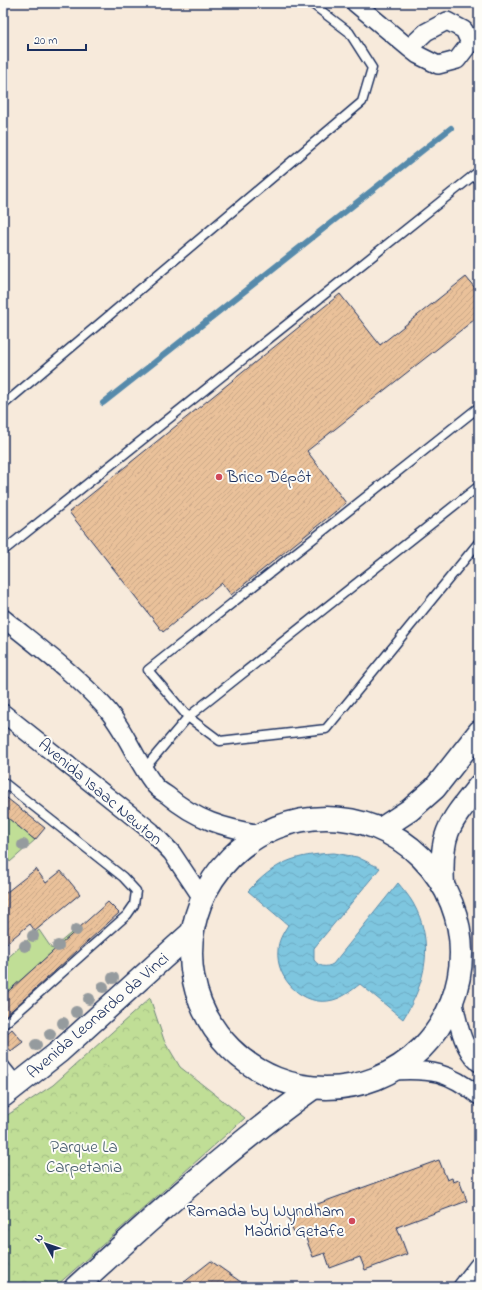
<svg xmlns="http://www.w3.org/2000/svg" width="482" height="1290" font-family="'Indie Flower',sans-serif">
<defs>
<pattern id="forest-crowns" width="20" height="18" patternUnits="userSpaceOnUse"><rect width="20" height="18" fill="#c0de96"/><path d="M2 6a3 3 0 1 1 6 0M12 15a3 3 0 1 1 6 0" fill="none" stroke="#a4bf84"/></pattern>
<pattern id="water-waves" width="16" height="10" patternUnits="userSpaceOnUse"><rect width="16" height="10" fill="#7ec6df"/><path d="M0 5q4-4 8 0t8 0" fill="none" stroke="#6caac2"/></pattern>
<pattern id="building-hatch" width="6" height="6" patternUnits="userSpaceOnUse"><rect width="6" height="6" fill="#eac19a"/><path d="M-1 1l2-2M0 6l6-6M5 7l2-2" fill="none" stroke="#c8a687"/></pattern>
</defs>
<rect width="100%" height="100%" fill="#f7eadb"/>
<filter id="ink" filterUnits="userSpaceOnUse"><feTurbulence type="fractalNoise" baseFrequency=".025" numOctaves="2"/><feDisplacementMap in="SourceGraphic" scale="8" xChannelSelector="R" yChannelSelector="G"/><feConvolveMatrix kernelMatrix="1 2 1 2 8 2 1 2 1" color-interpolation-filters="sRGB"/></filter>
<g filter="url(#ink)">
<g fill="#c0de96" stroke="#6e867a">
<polygon points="3,814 35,840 10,862 3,853"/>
<polygon points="77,928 78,929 3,996 3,962 39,930 52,949"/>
</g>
<polygon fill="url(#forest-crowns)" stroke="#6e867a" points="150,998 164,1040 180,1067 245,1118 55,1287 3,1287 3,1118 53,1085"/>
<path fill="url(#water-waves)" stroke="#568aab" d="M334 853 357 857 380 868 314 948V960C319 967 326 968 333 964L398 883C403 889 409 896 413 903 435 942 426 983 403 1019L360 984C351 991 344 997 333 1000 304 1008 275 979 278 950 278 941 283 933 288 925L248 891C276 862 293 855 334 853Z"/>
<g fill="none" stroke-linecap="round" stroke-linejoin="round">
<polyline stroke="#568aab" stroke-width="6" points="103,403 451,128"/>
</g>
<g fill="url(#building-hatch)" stroke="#1b2f5e">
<polygon points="466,277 479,293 479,316 307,451 346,503 231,595 222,583 163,632 69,512 340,294 380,345"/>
<polygon points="3,795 45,828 35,840 3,814"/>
<polygon points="36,869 46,883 61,871 80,894 35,931 30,924 3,946 3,895"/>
<polygon points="108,902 119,913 3,1018 3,996"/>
<polygon points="12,1029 23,1042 11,1051 3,1041 3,1037"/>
<polygon points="439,1160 447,1180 452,1178 453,1182 459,1180 467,1201 397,1227 407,1254 365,1270 360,1257 330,1268 325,1253 313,1257 305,1236 299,1238 298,1235 295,1236 287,1215"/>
<polygon points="211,1261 248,1287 178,1287"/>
</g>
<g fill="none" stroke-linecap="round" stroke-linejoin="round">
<g stroke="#1b2f5e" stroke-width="11">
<g id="lane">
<polyline points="3,405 362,102 372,68 349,32 311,3"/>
<polyline points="479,407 148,670 188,717 220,741 326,729 479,542"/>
<polyline points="3,551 479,171"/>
<polyline points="144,769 188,717 479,486"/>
<polyline points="3,782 123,877 136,891 134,905 127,915 3,1025"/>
<polyline points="3,1063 19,1083"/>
</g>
</g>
<g stroke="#1b2f5e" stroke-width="20">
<g id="street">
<polyline points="355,3 409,48 418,55 438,65 457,60 470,43 464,30 447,21 426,32 409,48"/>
<path d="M3 618C37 646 74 673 104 706 125 729 135 759 153 783 156 788 162 792 167 795 196 820 224 828 261 834"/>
<polyline points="3,713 151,831 172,853 202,898"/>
<path d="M453 999C458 1020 461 1048 479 1063"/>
<path d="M393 1071C431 1069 448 1071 479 1096"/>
<polyline points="462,1287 479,1265"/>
</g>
</g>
<g stroke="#1b2f5e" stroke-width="25">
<g id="secondary">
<circle cx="326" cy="953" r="135"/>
<polyline points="381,829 410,810 435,788 479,732"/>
<path d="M443 885C440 833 448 825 479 786"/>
<polyline points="3,1096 59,1052 191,933"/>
<path d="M76 1287C152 1218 229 1148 313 1088"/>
</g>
</g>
<use href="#lane" stroke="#fdfcf7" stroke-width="8"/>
<use href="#street" stroke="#fdfcf7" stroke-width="17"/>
<use href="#secondary" stroke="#fdfcf7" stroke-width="22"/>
</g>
<g fill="#959b9e">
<circle cx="23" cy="845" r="6"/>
<circle cx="76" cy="930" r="6"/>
<circle cx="33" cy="936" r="6"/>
<circle cx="25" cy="946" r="6"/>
<circle cx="58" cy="946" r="6"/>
<circle cx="113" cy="978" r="6"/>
<circle cx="103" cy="987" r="6"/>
<circle cx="89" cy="999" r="6"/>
<circle cx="76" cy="1012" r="6"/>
<circle cx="63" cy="1023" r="6"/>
<circle cx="50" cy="1034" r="6"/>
<circle cx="36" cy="1045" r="6"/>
</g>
</g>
<g fill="#d1495b" stroke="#fdfcf7" stroke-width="1.5">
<circle cx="219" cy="477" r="4"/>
<circle cx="352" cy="1221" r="4"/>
</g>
<g text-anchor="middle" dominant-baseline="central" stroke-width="4" stroke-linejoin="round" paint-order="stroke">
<g font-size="17" fill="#1b2f5e" stroke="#fdfcf7" text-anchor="start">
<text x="227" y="477">Brico Dépôt</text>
<text x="344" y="1211" text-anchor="end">Ramada by Wyndham<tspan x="344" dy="20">Madrid Getafe</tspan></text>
</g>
<g font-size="17" fill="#1b2f5e" stroke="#fdfcf7">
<text transform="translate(100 792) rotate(40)">Avenida Isaac Newton</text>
<text transform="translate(98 1016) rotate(-41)">Avenida Leonardo da Vinci</text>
</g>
<g font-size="17" fill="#445b6c" stroke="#fdfcf7">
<text x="84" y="1147">Parque La<tspan x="84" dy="20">Carpetania</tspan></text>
</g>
</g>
<rect width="482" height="1290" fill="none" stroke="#fdfcf7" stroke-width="16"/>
<rect x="8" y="8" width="466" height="1274" fill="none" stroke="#1b2f5e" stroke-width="1.5" filter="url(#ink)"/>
<g transform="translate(46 1244) rotate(310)" stroke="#fdfcf7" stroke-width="3" paint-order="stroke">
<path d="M0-3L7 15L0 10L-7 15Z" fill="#1b2f5e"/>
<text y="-6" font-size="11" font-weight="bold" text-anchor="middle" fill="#1b2f5e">N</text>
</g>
<path d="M28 44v6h58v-6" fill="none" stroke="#1b2f5e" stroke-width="2"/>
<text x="34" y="44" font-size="12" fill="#1b2f5e" stroke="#fdfcf7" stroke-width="3" paint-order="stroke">20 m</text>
</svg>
